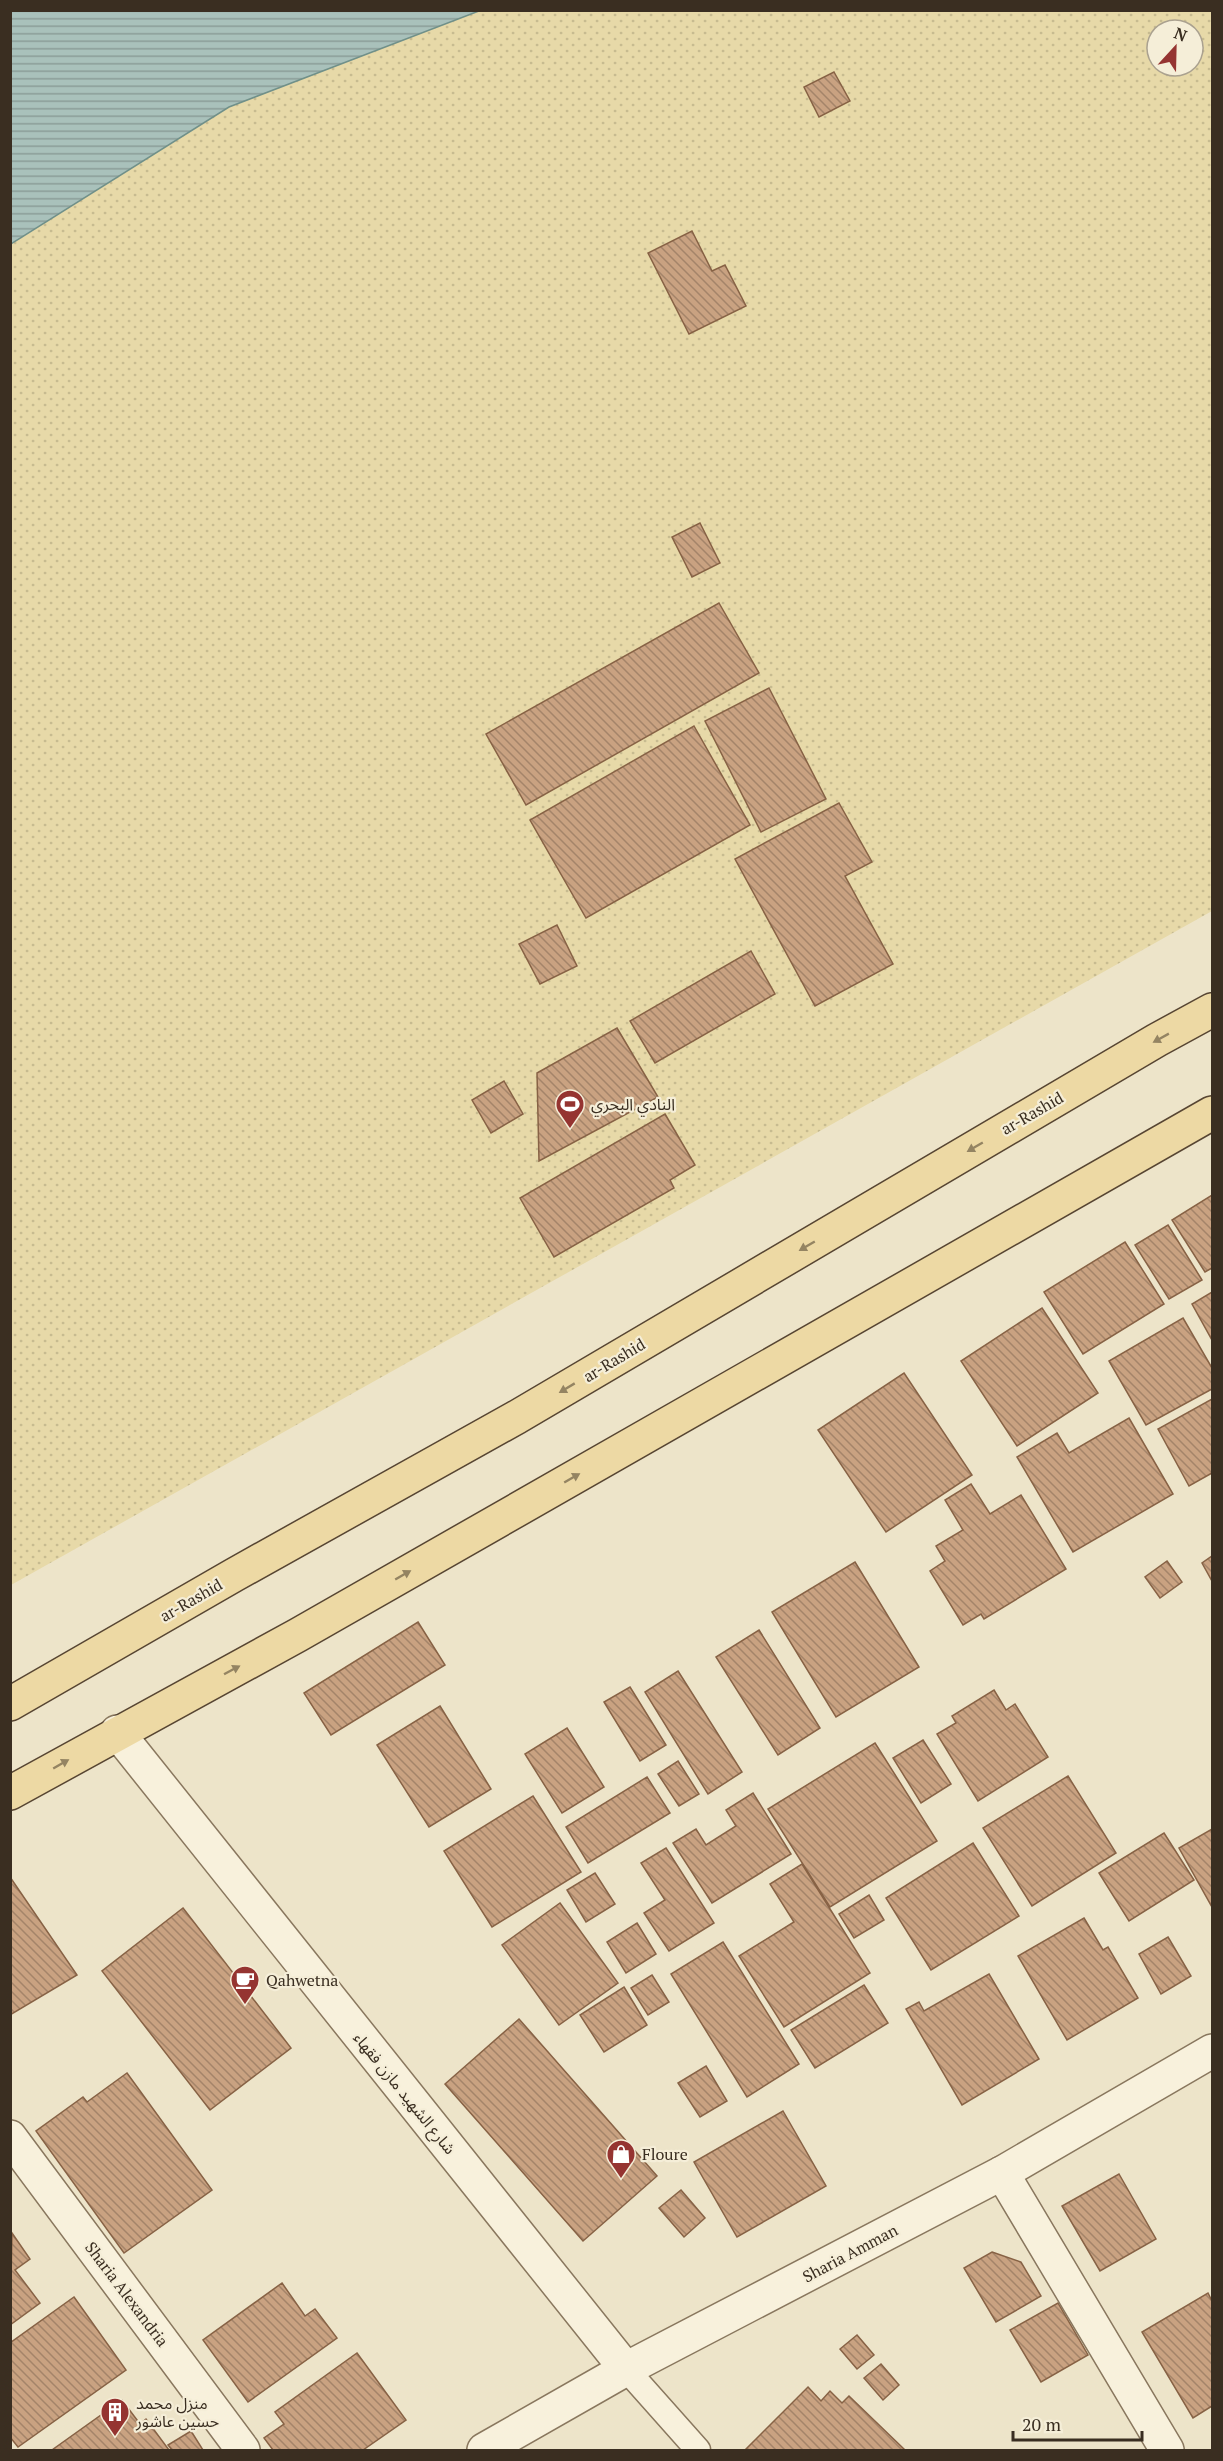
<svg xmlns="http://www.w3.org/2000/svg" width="1223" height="2461" font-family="'PT Serif','Noto Sans Arabic',serif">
<defs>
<pattern id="sand-dots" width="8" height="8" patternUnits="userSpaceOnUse" patternTransform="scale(1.5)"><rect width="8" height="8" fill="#e7d9a8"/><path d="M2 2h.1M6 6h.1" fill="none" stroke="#c7bb90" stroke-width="1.8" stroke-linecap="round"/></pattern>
<pattern id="water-rules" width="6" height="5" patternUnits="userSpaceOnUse" patternTransform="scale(1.5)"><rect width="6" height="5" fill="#a9c1bb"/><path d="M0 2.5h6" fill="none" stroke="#8b9d98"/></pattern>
<pattern id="building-back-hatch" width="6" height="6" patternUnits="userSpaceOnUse" patternTransform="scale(1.5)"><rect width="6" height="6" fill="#c9a281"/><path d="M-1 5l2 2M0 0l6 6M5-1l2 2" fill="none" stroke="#a48469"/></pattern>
</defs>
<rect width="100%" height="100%" fill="#ede4c9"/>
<path fill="url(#sand-dots)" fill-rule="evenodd" d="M354 11H1212V911L11 1585V201ZM1157 30H1193V66H1157Z"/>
<polygon fill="url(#water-rules)" stroke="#709089" stroke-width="1.5" points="11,10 479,10 479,11 229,107 11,244"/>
<g fill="url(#building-back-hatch)" stroke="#876245" stroke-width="1.5">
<polygon points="834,72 850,101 819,117 804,87"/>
<polygon points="692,231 712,271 725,265 746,306 689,334 648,253"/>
<polygon points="700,523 720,563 692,577 672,537"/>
<polygon points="719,603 759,673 526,805 486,734"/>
<polygon points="769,688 826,799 761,832 705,721"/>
<polygon points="694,726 750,825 586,918 530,820"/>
<polygon points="839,803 872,862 845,876 893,964 815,1006 735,859"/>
<polygon points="557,925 577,966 540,984 519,944"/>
<polygon points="751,951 775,994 655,1063 630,1021"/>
<polygon points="617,1028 658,1097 539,1161 537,1073"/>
<polygon points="504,1081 523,1114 491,1133 472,1100"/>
<polygon points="665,1114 695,1165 670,1180 674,1188 554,1257 520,1198"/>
<polygon points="1212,1195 1212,1268 1205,1272 1172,1220"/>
<polygon points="1168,1225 1202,1280 1169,1299 1135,1245"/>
<polygon points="1125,1242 1164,1304 1083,1354 1044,1292"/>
<polygon points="1212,1292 1212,1340 1192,1304"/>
<polygon points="1042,1308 1098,1393 1017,1446 961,1361"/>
<polygon points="1183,1318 1212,1368 1212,1389 1146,1425 1109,1361"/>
<polygon points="904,1373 972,1475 886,1532 818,1430"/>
<polygon points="1212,1399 1212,1473 1189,1486 1158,1429"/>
<polygon points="1129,1418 1173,1494 1073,1552 1017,1457 1057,1433 1069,1453"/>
<polygon points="971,1484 990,1514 1021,1495 1066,1569 984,1619 981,1614 963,1625 930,1571 945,1561 936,1546 963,1530 945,1500"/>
<polygon points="1212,1556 1212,1581 1202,1563"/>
<polygon points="1167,1561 1182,1582 1160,1598 1145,1577"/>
<polygon points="855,1562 919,1667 836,1717 772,1612"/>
<polygon points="418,1622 445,1665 331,1735 304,1693"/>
<polygon points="759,1630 820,1728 778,1755 716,1657"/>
<polygon points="678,1671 742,1772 708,1794 645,1692"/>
<polygon points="630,1687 666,1745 640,1761 604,1702"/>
<polygon points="994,1690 1006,1710 1015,1704 1048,1757 978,1801 937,1734 956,1723 952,1716"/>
<polygon points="440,1706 491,1789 429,1827 377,1745"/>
<polygon points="567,1728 604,1787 562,1813 525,1754"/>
<polygon points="923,1740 951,1784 921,1803 893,1758"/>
<polygon points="875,1743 937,1841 830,1907 768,1809"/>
<polygon points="678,1761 699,1794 679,1806 658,1774"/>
<polygon points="1068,1776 1116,1853 1032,1906 983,1828"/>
<polygon points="647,1777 670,1813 588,1863 566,1827"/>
<polygon points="753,1793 791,1854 712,1903 673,1843 696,1829 706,1845 736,1826 726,1810"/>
<polygon points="533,1796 581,1872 492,1927 444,1851"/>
<polygon points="1212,1829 1212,1907 1179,1848"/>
<polygon points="1164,1833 1194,1880 1129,1921 1099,1873"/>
<polygon points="973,1843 1019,1916 931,1970 886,1898"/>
<polygon points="666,1848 714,1923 669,1951 644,1913 665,1900 641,1863"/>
<polygon points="802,1864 870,1973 784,2027 739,1956 794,1922 770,1884"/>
<polygon points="595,1873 615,1904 586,1922 567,1890"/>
<polygon points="10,1877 77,1975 10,2015"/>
<polygon points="869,1895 884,1920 854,1938 839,1914"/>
<polygon points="560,1903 618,1983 559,2025 502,1945"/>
<polygon points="183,1908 291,2048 210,2110 102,1971"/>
<polygon points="1084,1918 1103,1950 1108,1947 1138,1998 1067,2040 1018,1956"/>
<polygon points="637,1923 656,1954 626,1973 607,1942"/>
<polygon points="1168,1937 1191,1976 1161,1994 1139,1954"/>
<polygon points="723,1942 799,2064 747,2097 671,1974"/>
<polygon points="989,1974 1039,2059 962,2105 906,2009 919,2002 924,2011"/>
<polygon points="652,1975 669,2002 648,2015 631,1988"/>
<polygon points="864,1985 888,2023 815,2068 791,2030"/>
<polygon points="624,1987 647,2025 604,2052 580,2015"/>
<polygon points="519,2019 657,2176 583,2241 445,2084"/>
<polygon points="706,2066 727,2101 700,2117 678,2083"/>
<polygon points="127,2073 212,2190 124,2253 36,2131 83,2097 87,2102"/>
<polygon points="783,2111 826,2186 737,2237 694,2162"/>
<polygon points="1119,2174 1156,2239 1100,2271 1062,2206"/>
<polygon points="681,2190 705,2218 684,2237 659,2208"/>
<polygon points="12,2233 30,2259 15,2270 40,2303 10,2325"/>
<polygon points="992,2252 1021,2262 1041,2296 996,2322 964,2268"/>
<polygon points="282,2283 305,2316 315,2309 337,2338 248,2402 203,2340"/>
<polygon points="1208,2293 1212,2301 1212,2406 1193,2418 1142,2332"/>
<polygon points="74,2297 126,2370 18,2447 10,2437 10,2343"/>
<polygon points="1058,2303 1088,2355 1041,2382 1010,2330"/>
<polygon points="857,2335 874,2355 857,2369 840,2349"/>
<polygon points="357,2353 406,2420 363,2450 273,2450 264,2438 284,2424 275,2412"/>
<polygon points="881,2364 899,2385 883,2400 864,2378"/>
<polygon points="808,2387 821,2401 830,2391 842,2403 849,2396 905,2450 745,2450"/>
<polygon points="122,2400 140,2424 146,2419 169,2450 52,2450"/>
<polygon points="191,2431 203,2450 172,2450 168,2445"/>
</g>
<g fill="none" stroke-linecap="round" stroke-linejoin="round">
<g stroke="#89775e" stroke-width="27">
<polyline id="service" points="626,2369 698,2450"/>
</g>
<g stroke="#89775e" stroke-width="36">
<g id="minor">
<polyline points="117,1732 626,2369"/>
<polyline points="10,2137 243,2450"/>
<polyline points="1002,2173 1167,2450"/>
<polyline points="484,2450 626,2369 1002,2173 1212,2051"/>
</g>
</g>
<g stroke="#574532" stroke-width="36">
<g id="primary">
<polyline points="10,1704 234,1575 517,1417 1157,1040 1212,1010"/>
<polyline points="10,1793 298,1635 1212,1113"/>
</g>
</g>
<use href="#service" stroke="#f8f1dc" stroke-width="24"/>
<use href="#minor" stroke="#f8f1dc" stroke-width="33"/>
<use href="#primary" stroke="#edd9a4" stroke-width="33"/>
</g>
<defs><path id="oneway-solid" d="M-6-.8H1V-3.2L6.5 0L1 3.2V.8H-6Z" transform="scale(1.5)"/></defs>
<g fill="#948462">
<use href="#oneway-solid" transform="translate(1161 1038) rotate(151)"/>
<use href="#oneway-solid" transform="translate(975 1147) rotate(150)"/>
<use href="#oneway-solid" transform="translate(807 1246) rotate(150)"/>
<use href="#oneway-solid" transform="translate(567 1388) rotate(149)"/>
<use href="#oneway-solid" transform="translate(572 1478) rotate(-30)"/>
<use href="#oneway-solid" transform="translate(403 1575) rotate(-30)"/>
<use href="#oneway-solid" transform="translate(232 1670) rotate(-28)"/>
<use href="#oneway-solid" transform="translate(61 1764) rotate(-30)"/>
</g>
<defs>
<g id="stadium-pin" transform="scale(1.5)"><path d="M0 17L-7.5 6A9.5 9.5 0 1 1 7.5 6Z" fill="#953431" stroke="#f5eed8"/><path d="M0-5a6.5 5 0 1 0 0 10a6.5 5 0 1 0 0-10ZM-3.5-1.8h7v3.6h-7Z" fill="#fff"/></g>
<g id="cafe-pin" transform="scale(1.5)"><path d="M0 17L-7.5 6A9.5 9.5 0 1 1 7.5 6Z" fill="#953431" stroke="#f5eed8"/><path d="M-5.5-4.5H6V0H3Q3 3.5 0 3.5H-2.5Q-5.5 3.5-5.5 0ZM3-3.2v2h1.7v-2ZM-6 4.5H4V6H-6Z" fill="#fff"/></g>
<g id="shop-pin" transform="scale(1.5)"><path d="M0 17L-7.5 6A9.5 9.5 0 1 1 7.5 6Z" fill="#953431" stroke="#f5eed8"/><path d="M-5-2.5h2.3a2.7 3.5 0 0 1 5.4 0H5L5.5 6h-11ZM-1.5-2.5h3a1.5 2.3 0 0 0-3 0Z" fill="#fff"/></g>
<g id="building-pin" transform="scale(1.5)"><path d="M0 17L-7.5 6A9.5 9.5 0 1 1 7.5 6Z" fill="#953431" stroke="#f5eed8"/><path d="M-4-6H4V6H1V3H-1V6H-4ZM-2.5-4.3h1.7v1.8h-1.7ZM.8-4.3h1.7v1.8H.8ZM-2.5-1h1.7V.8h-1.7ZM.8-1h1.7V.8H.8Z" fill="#fff"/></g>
</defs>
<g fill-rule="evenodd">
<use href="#stadium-pin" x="570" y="1104"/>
<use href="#cafe-pin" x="245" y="1980"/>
<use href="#shop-pin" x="621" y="2154"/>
<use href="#building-pin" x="115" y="2412"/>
</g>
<g text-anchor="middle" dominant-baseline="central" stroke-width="4.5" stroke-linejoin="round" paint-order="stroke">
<g font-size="16" fill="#3a2e21" stroke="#f5eed8" text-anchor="start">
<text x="591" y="1104">النادي البحري</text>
<text x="266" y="1980">Qahwetna</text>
<text x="642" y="2154">Floure</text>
<text x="136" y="2403">منزل محمد<tspan x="136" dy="18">حسين عاشور</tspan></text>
</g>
<g font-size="16" fill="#3a2e21" stroke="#f5eed8">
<text transform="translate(1032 1113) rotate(-30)">ar-Rashid</text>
<text transform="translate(614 1360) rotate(-31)">ar-Rashid</text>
<text transform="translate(191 1600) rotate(-30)">ar-Rashid</text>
<text transform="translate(405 2093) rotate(51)">شارع الشهيد مازن فقهاء</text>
<text transform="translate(850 2253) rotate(-28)">Sharia Amman</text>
<text transform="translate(127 2294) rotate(53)">Sharia Alexandria</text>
</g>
</g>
<rect width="1223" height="2461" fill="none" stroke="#3a2e21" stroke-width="24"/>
<g transform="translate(1175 48) rotate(22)"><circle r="28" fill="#f5eed8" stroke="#aaa18f" stroke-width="1.5"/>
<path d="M0-4.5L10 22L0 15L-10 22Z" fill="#953431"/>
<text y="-9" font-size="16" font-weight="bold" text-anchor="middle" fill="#3a2e21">N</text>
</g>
<path d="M1013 2431v9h129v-9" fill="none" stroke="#3a2e21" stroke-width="3"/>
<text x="1022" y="2431" font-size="18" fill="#3a2e21" stroke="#f5eed8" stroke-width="4.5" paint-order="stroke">20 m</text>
</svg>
